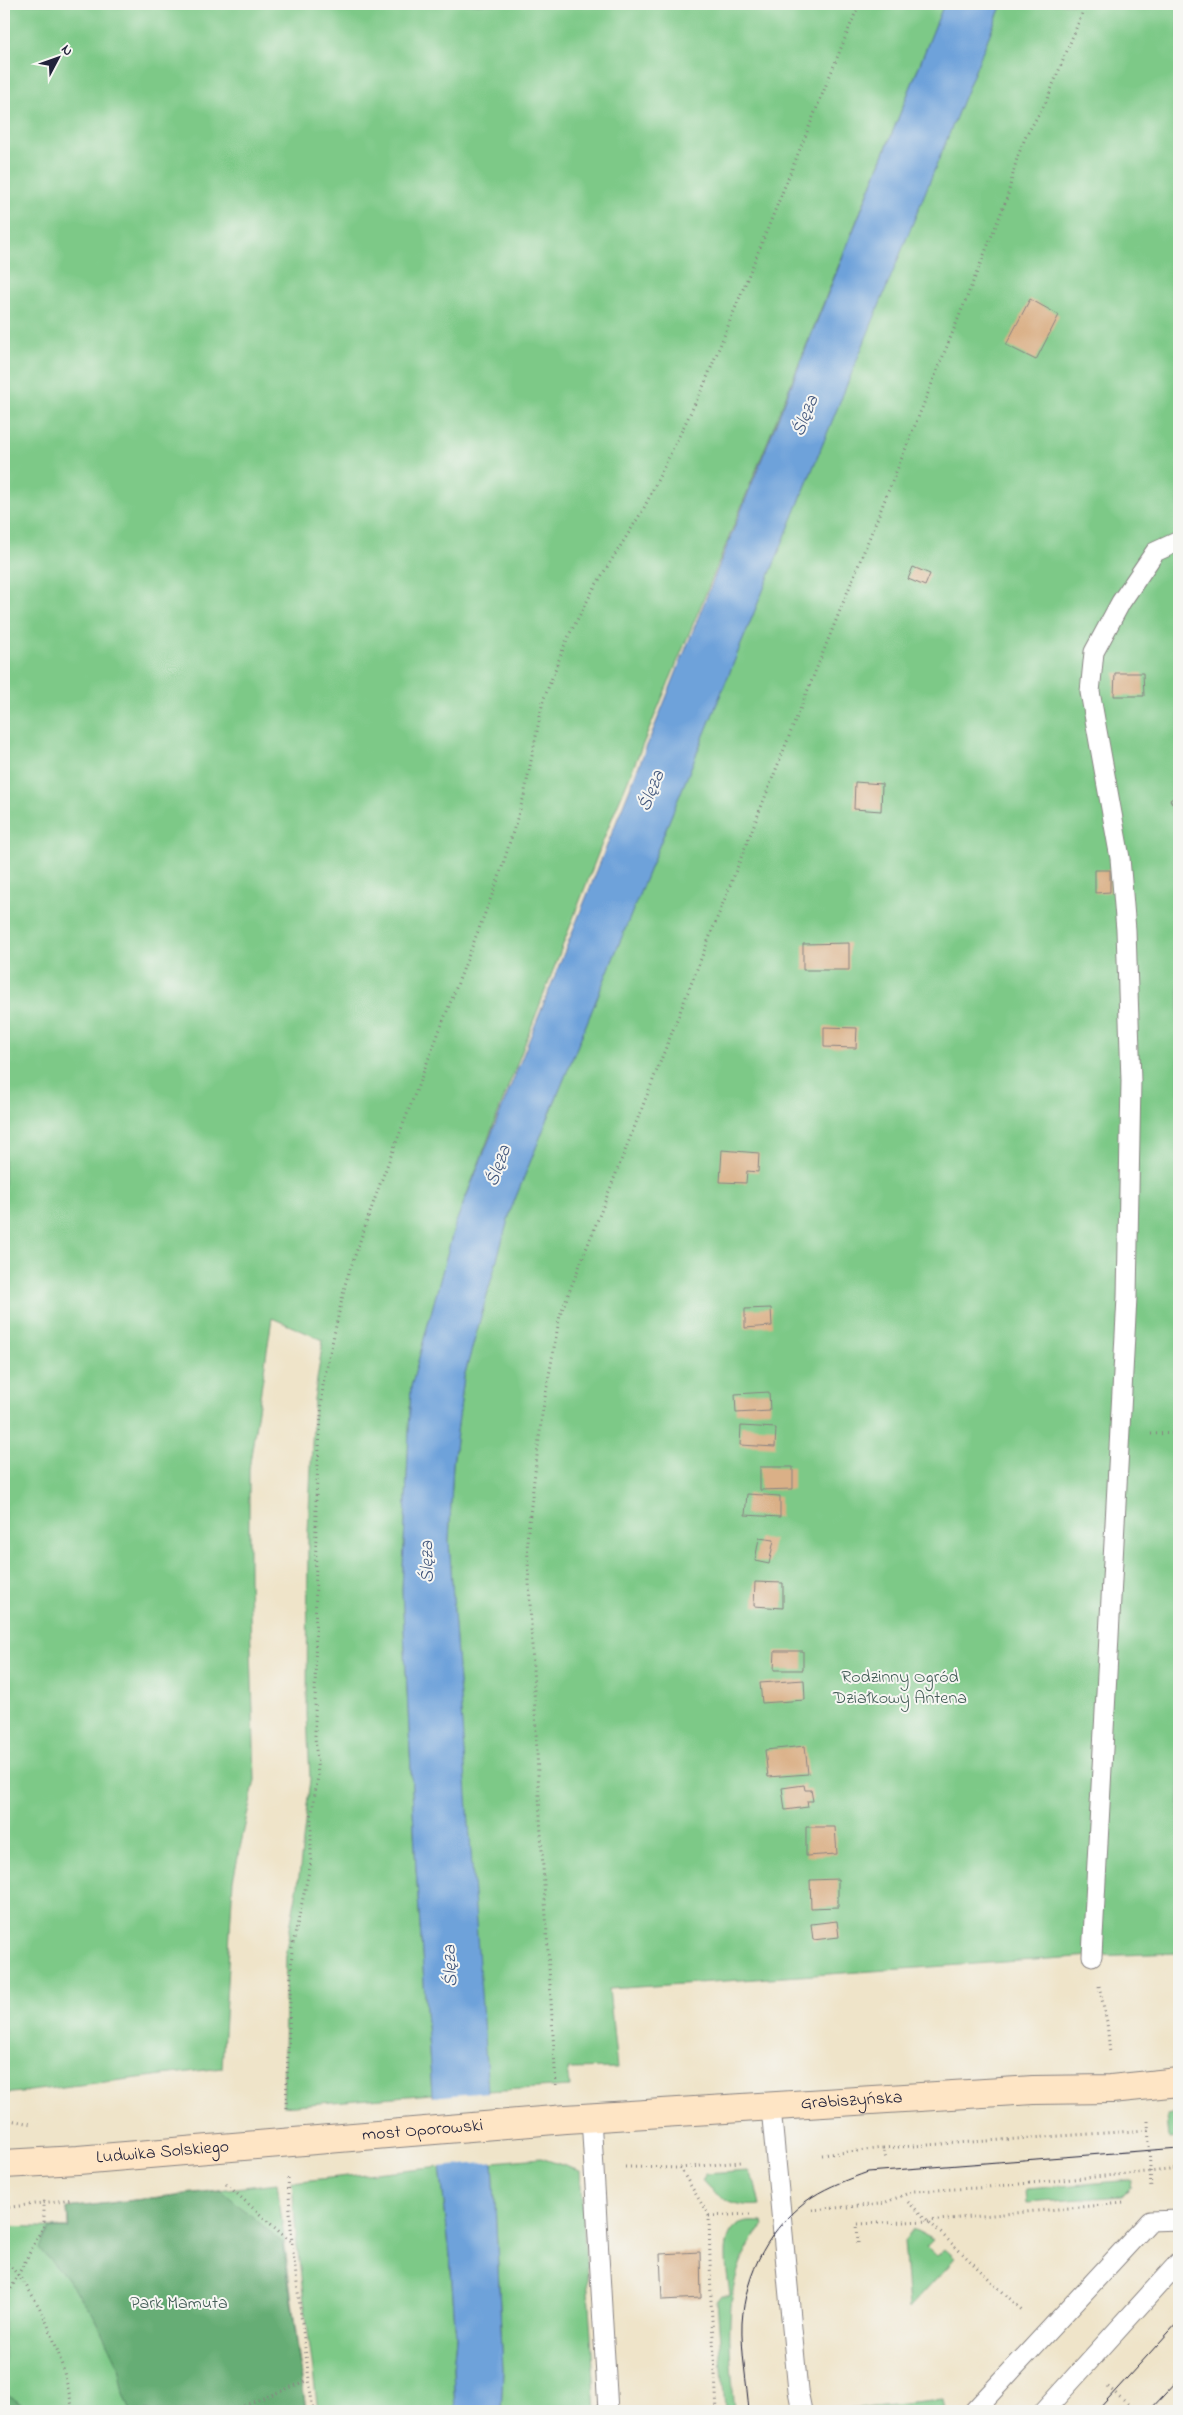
<svg xmlns="http://www.w3.org/2000/svg" width="1183" height="2415" font-family="'Indie Flower',sans-serif">
<rect width="100%" height="100%" fill="#f6f6f2"/>
<filter id="ink" filterUnits="userSpaceOnUse"><feTurbulence type="fractalNoise" baseFrequency=".02" numOctaves="2"/><feDisplacementMap in="SourceGraphic" scale="10" xChannelSelector="R" yChannelSelector="G"/><feConvolveMatrix kernelMatrix="1 2 1 2 8 2 1 2 1" color-interpolation-filters="sRGB"/></filter>
<filter id="wash" filterUnits="userSpaceOnUse"><feTurbulence type="fractalNoise" baseFrequency=".0096" numOctaves="4" result="noise"/><feDisplacementMap in="SourceGraphic" scale="20" xChannelSelector="R" yChannelSelector="G"/><feGaussianBlur stdDeviation="1.12" result="paint"/><feColorMatrix in="noise" values="0 0 0 0 0 0 0 0 0 0 0 0 0 0 0 0 0 1.4 0 .05"/><feComposite in="paint" operator="in"/></filter>
<g filter="url(#wash)">
<rect width="100%" height="100%" fill="#efe4c9"/>
<g fill="#7dc987" stroke="#507661">
<polygon points="4,4 944,4 719,562 608,828 455,1225 411,1387 402,1590 416,1869 432,2094 283,2106 286,1949 298,1885 310,1779 307,1714 308,1533 314,1399 323,1340 272,1318 249,1469 249,1580 255,1780 233,1880 222,2068 4,2094"/>
<polygon points="1002,4 1179,4 1179,1953 1092,1956 609,1989 617,2068 568,2069 570,2086 487,2091 449,1541 453,1464 464,1377 511,1209"/>
<polygon points="1179,2113 1179,2138 1169,2139 1167,2115"/>
<polygon points="541,2158 580,2171 596,2411 501,2411 503,2371 493,2162"/>
<polygon points="440,2166 450,2256 456,2337 453,2368 455,2411 318,2411 297,2245 292,2182"/>
<path d="M748 2171 755 2183 760 2205C738 2208 716 2198 702 2180L706 2174Z"/>
<polygon points="1131,2180 1130,2188 1122,2196 1027,2203 1026,2190 1028,2189"/>
<polygon points="277,2183 306,2411 4,2411 4,2226 68,2228 67,2208"/>
<path d="M763 2222 764 2225C718 2275 730 2350 735 2411H725L717 2300 721 2295H730C728 2276 717 2229 743 2223 749 2221 757 2222 763 2222Z"/>
<polygon points="913,2229 934,2240 927,2247 937,2256 945,2249 955,2258 909,2308 904,2241"/>
<polygon points="943,2400 945,2411 833,2411"/>
</g>
<g fill="#66ad74" stroke="#446858">
<polygon points="221,2190 283,2243 306,2411 131,2411 122,2388 118,2366 93,2314 65,2276 39,2249 49,2229 69,2228 67,2208"/>
<polygon points="4,2393 32,2411 4,2411"/>
</g>
<polygon fill="#6ea2da" stroke="#48628a" points="944,4 1002,4 511,1209 464,1377 453,1464 449,1541 493,2162 503,2371 501,2411 455,2411 453,2368 456,2337 450,2256 432,2094 416,1869 402,1590 411,1387 455,1225"/>
<polygon fill="#efe4c9" points="489,2092 496,2162 438,2167 430,2097"/>
<g id="blocks">
<g fill="#dab087">
<polygon points="1030,299 1059,315 1036,360 1006,345"/>
<polygon points="913,567 930,574 925,586 908,579"/>
<polygon points="1115,673 1143,673 1144,696 1114,696"/>
<polygon points="855,782 882,784 881,811 854,809"/>
<polygon points="1179,794 1179,813 1170,800"/>
<polygon points="1095,870 1110,870 1110,892 1095,893"/>
<polygon points="849,943 849,970 803,970 803,944"/>
<polygon points="824,1027 857,1028 856,1048 824,1047"/>
<polygon points="722,1150 759,1153 758,1172 747,1171 746,1183 720,1182"/>
<polygon points="771,1308 772,1326 745,1328 745,1309"/>
<polygon points="769,1392 770,1411 736,1413 735,1394"/>
<polygon points="741,1426 776,1428 775,1447 740,1445"/>
<polygon points="760,1467 793,1467 793,1489 760,1490"/>
<polygon points="747,1494 780,1496 780,1517 745,1515"/>
<polygon points="759,1538 774,1540 769,1564 755,1561"/>
<polygon points="755,1582 783,1583 783,1608 754,1606"/>
<polygon points="775,1651 803,1651 803,1670 774,1670"/>
<polygon points="804,1680 805,1700 762,1703 760,1683"/>
<polygon points="805,1746 808,1774 768,1777 765,1750"/>
<polygon points="804,1785 805,1790 811,1790 813,1801 807,1801 808,1807 785,1810 782,1788"/>
<polygon points="806,1827 835,1827 837,1854 806,1856"/>
<polygon points="838,1879 838,1907 811,1908 810,1880"/>
<polygon points="837,1921 839,1937 813,1940 811,1924"/>
<polygon points="700,2252 701,2298 662,2300 660,2254"/>
</g>
</g>
</g>
<g filter="url(#ink)">
<use href="#blocks" fill-opacity="0" stroke="#888382" stroke-width="1"/>
<g fill="none" stroke-linecap="round" stroke-linejoin="round">
<g stroke="#888382" stroke-width="21">
<g id="lane">
<polyline points="1092,1956 1127,1297 1131,1081 1126,930 1120,858 1090,692 1094,652 1121,602 1155,552 1179,541"/>
<polyline points="771,2108 798,2391 802,2411"/>
<polyline points="591,2117 608,2411"/>
<polyline points="974,2411 1150,2221 1179,2220"/>
<polyline points="1044,2411 1179,2262"/>
</g>
</g>
<g stroke="#888382" stroke-width="30">
<g id="secondary">
<path id="s1" d="M4 2164 78 2160 566 2119 1033 2090 1111 2089 1179 2082"/>
</g>
</g>
<g stroke="#888382" stroke-width="3" stroke-dasharray="1 4" stroke-linecap="butt">
<polyline points="1151,1434 1179,1433"/>
<polyline points="1099,1986 1107,2022 1110,2054"/>
<polyline points="556,2085 540,1817 527,1539 542,1414 560,1315 790,734 1007,198 1017,158 1026,136 1046,102 1086,4"/>
<polyline points="286,2108 292,1948 311,1862 311,1818 318,1776 315,1736 316,1497 323,1384 346,1281 380,1184 499,877 524,796 543,701 567,639 594,588 643,510 704,385 859,4"/>
<polyline points="4,2119 32,2124"/>
<polyline points="1148,2121 1151,2190"/>
<polyline points="883,2148 1149,2130"/>
<polyline points="822,2155 883,2148 886,2159"/>
<polyline points="625,2167 680,2168 741,2162"/>
<polyline points="680,2168 709,2216 711,2301 717,2411"/>
<polyline points="288,2178 292,2244 313,2411"/>
<polyline points="226,2184 292,2243"/>
<polyline points="908,2202 1023,2311"/>
<polyline points="4,2208 72,2199"/>
<polyline points="812,2210 881,2204 914,2191 977,2188 1179,2169"/>
<polyline points="709,2216 751,2214"/>
<polyline points="858,2243 857,2224 927,2221 1124,2203"/>
<path d="M4 2260C45 2299 62 2357 73 2411"/>
<polyline points="4,2302 44,2225 44,2200"/>
<polyline points="1108,2387 1136,2411"/>
<polyline points="73,2408 82,2411"/>
<polyline points="230,2411 309,2380"/>
</g>
<use href="#lane" stroke="#fff" stroke-width="19"/>
<use href="#secondary" stroke="#fee5c5" stroke-width="28"/>
<g stroke="#22223b" stroke-width="1">
<path d="M749 2411C747 2383 741 2352 742 2323 745 2273 770 2225 812 2197 829 2186 849 2179 868 2172L1179 2148"/>
<polyline points="1097,2411 1179,2321"/>
<polyline points="1149,2411 1179,2379"/>
</g>
</g>
</g>
<g text-anchor="middle" dominant-baseline="central" stroke-width="4" stroke-linejoin="round" paint-order="stroke">
<g font-size="18" fill="#425c56" stroke="#f6f6f2">
<text x="900" y="1678">Rodzinny Ogród<tspan x="900" dy="21">Działkowy Antena</tspan></text>
<text x="179" y="2304">Park Mamuta</text>
</g>
<g font-size="18" fill="#22223b" stroke="#f6f6f2">
<text stroke="none"><textPath href="#s1" startOffset="850">Grabiszyńska</textPath></text>
<text stroke="none"><textPath href="#s1" startOffset="420">most Oporowski</textPath></text>
<text stroke="none"><textPath href="#s1" startOffset="159">Ludwika Solskiego</textPath></text>
</g>
<g font-size="19" font-style="italic" fill="#40557b" stroke="#f6f6f2">
<text transform="translate(806 416) rotate(-68)">Ślęza</text>
<text transform="translate(652 791) rotate(-68)">Ślęza</text>
<text transform="translate(499 1166) rotate(-70)">Ślęza</text>
<text transform="translate(428 1562) rotate(-91)">Ślęza</text>
<text transform="translate(451 1966) rotate(-93)">Ślęza</text>
</g>
</g>
<rect width="1183" height="2415" fill="none" stroke="#f6f6f2" stroke-width="20"/>
<g transform="translate(58 58) rotate(49)" stroke="#f6f6f2" stroke-width="4" paint-order="stroke">
<path d="M0-4L9 19L0 12L-9 19Z" fill="#22223b"/>
<text y="-8" font-size="14" font-weight="bold" text-anchor="middle" fill="#22223b">N</text>
</g>
</svg>
